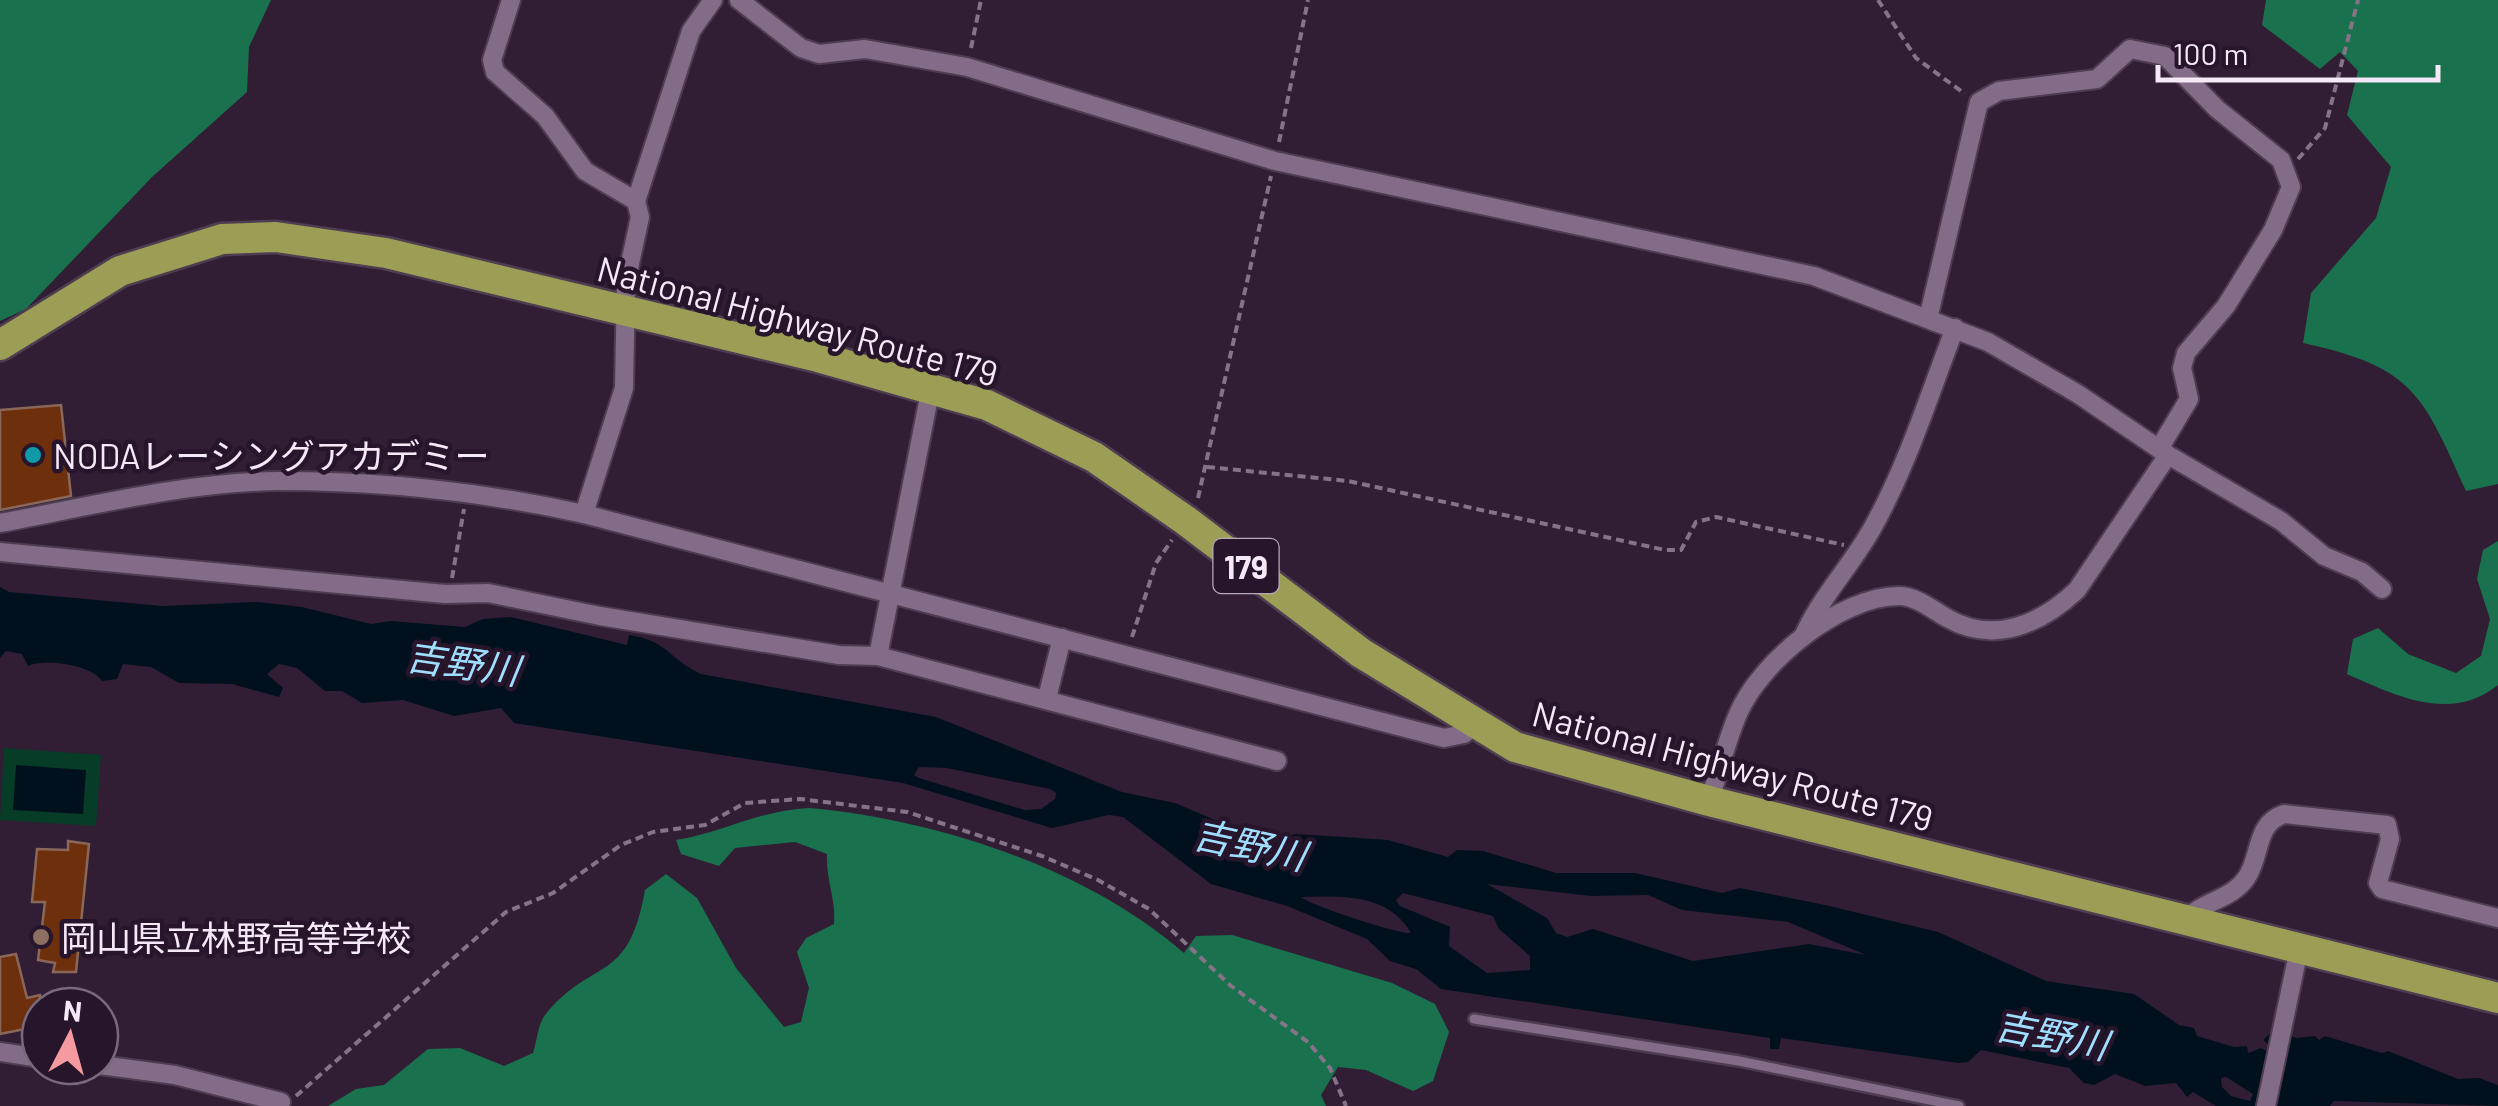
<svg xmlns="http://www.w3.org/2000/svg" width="2498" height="1106" font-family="Barlow,'Noto Sans JP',sans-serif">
<rect width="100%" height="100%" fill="#311e35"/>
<polygon fill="#073d27" points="4,748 101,755 96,826 0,820"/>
<g fill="#1a714d">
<polygon points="0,0 271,0 249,47 247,92 152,177 26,309 0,321"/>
<path d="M2266 0H2498V484L2466 491C2422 393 2413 367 2303 343L2311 293 2376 218 2391 167 2347 115 2358 71 2340 52 2320 69 2262 25Z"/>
<path d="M2498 541V685C2451 723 2396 696 2347 674L2353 639 2378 628 2408 654 2456 673 2481 656 2490 619 2477 579 2483 550Z"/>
<path d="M810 808C938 820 1086 868 1184 953L1196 936 1232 935 1392 983 1435 1004 1449 1032 1433 1081 1413 1091 1366 1070 1338 1067 1321 1095 1326 1106H328L356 1089 384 1085 428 1049 460 1048 504 1066 533 1053C537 1041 538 1024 545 1015 593 956 628 986 645 890L666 874 697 898 736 968 784 1027 801 1022 809 988 797 952 806 938 834 924C836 898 826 882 827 854L795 842 735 848 719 866 681 854 676 840C726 832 755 811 810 808Z"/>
</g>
<g fill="#00111d" fill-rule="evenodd">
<path d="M0 587 9 592 162 606 258 602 302 607 371 624 391 621 465 627 483 619 511 617 627 645 629 635C669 641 667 658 701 674L936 717 1122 792 1175 803 1272 844 1295 834 1344 837 1388 840 1448 857 1457 850 1483 851 1556 873H1635L1722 893 1740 888 1825 905 1938 932 2046 981 2134 994 2179 1025 2194 1028 2197 1036 2234 1047 2247 1046 2248 1053 2261 1048 2267 1051 2270 1045 2263 1040 2275 1029 2296 1038 2315 1036 2319 1040 2325 1036 2382 1053 2388 1051 2458 1079 2479 1078 2498 1085V1106L2334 1101 2330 1106H2216L2193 1092 2187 1097 2176 1083 2145 1086 2115 1074 2094 1085 2084 1083 2069 1068 1981 1050 1968 1062 1959 1063 1781 1038 1779 1049H1770V1038L1441 989 1416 969 1390 961 1367 939 1287 906 1211 884 1123 817 1109 815 1052 828 903 783 514 723 501 708 454 716 403 700 362 703 342 691H325L297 668 279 664 267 674 283 688 279 697 232 684 179 683 151 667 123 664 117 679 102 681C92 665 45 658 28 666L22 654 6 651 0 658ZM919 767 947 768 1050 789 1056 793 1055 799 1041 809 1025 810 919 778 914 775ZM1487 884 1591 896 1648 895 1682 910 1788 922 1866 955 1809 944 1693 961 1593 929 1567 937 1556 933 1547 918ZM1403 893 1493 916 1499 929 1530 956V970L1487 973 1449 946 1450 927 1400 906 1396 900ZM1301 897C1340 896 1388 893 1411 933 1400 935 1307 904 1301 897ZM2226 1077 2253 1094 2250 1101 2231 1096 2222 1087 2221 1078Z"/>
<polygon points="16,765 86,770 83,814 13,810"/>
</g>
<g fill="#6e2f0c" stroke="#8a6859" stroke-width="2.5">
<polygon points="61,405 71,496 0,510 0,410"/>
<polygon points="68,841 89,844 76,972 53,972 55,963 38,960 45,902 32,902 37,849 68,850"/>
<polygon points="16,954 27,998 40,995 40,1026 0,1034 0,957"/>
</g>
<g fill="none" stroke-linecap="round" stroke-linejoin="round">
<g stroke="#4e3d51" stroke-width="14">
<polyline id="lane" points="1474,1019 1739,1061 1959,1106"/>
</g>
<g stroke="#4e3d51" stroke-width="22">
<g id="street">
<polyline points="511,0 492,60 495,72 545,116 585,171 636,201 640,217 626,282 624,388 584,514"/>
<polyline points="739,0 801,48 819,54 865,49 967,67 1275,161 1814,276 1988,342 2078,394 2168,455 2281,521 2324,556 2362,572 2382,589"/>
<polyline points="636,201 691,31 713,0"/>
<polyline points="1928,319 1979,102 1999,91 2097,79 2130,49 2165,56 2217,109 2281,160 2291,187 2273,230 2226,306 2186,353 2182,368 2189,399 2159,449"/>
<path d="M0 523C91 506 187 482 280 481 383 481 484 492 584 514L1444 738 1464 734 1474 725"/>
<polyline points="0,552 445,594 488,593 600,616 839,655 878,656 1277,761"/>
<path d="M1803 637C1821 596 1852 565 1873 527 1908 464 1929 395 1955 328"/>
<polyline points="878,656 931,387"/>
<polyline points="1047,698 1062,638"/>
<path d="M1709 801C1719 773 1726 742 1738 714 1760 662 1840 596 1899 596 1916 596 1933 610 1947 618 1994 645 2041 624 2077 590L2168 455"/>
<path d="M2185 921C2202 900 2231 901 2247 877 2262 853 2255 824 2284 814L2387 825 2390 839 2378 883 2382 889 2498 918"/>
<polyline points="0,1052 40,1058"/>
<polyline points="100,1065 175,1075 281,1102"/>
<polyline points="2266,1106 2299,949"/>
</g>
</g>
<g stroke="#4e3d51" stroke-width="35">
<polyline id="highway" points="0,345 120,271 222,239 276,237 386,253 818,357 987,405 1094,457 1185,520 1361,653 1515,747 1709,801 2498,998"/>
</g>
<g stroke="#857488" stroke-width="4" stroke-dasharray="8 5" stroke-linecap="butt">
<polyline points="1878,0 1916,58 1965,94"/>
<polyline points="971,48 981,0"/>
<polyline points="1279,142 1308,0"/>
<polyline points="2298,159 2325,128 2358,0"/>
<polyline points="1207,467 1348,481 1665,550 1681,550 1696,522 1716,517 1844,545"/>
<polyline points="1198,498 1271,176"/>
<polyline points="452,578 464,509"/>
<polyline points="1132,637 1156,563 1172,540"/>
<polyline points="296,1096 506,912 553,893 621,845 653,832 705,825 745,803 800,799 907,812 1042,856 1098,880 1149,909 1231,986 1308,1042 1330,1068 1346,1106"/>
</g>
<use href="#lane" stroke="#826c87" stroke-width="9"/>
<use href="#street" stroke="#826c87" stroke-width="18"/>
<use href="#highway" stroke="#9c9e55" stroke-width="30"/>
</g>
<circle fill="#0f9aa8" stroke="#27152b" stroke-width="4" cx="33" cy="455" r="10"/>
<circle fill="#8d6e63" stroke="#27152b" stroke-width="4" cx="41" cy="937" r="10"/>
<g text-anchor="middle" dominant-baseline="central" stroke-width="9" stroke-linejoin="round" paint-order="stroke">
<rect fill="#27152b" stroke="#b7a9ba" stroke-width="2.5" x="1213.5" y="539" width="65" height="54" rx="8"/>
<g font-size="32" font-weight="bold" fill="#f5e8f7">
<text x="1246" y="566">179</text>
</g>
<g font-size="35" fill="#f5e8f7" stroke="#27152b">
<text transform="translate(798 320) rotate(15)">National Highway Route 179</text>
<text transform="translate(1733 765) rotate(15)">National Highway Route 179</text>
</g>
<g font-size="35" fill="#f5e8f7" stroke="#27152b" text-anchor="start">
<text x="53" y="455">NODAレーシングアカデミー</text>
<text x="61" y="937">岡山県立林野高等学校</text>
</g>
<g font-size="38" font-style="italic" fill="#9fdefe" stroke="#27152b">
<text transform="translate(463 662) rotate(8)">吉野川</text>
<text transform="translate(1250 844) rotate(12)">吉野川</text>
<text transform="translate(2052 1034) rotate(11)">吉野川</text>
</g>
</g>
<g transform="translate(70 1036) rotate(6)"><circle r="48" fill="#27152b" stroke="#79697d" stroke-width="2.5"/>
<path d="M0-8L18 38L0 25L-18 38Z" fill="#f59b9f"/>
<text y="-15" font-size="28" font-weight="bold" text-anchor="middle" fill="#f5e8f7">N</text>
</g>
<path d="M2158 65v15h280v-15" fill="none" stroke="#f5e8f7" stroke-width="5"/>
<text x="2173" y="65" font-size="30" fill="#f5e8f7" stroke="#27152b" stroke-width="8" paint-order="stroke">100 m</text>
</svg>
